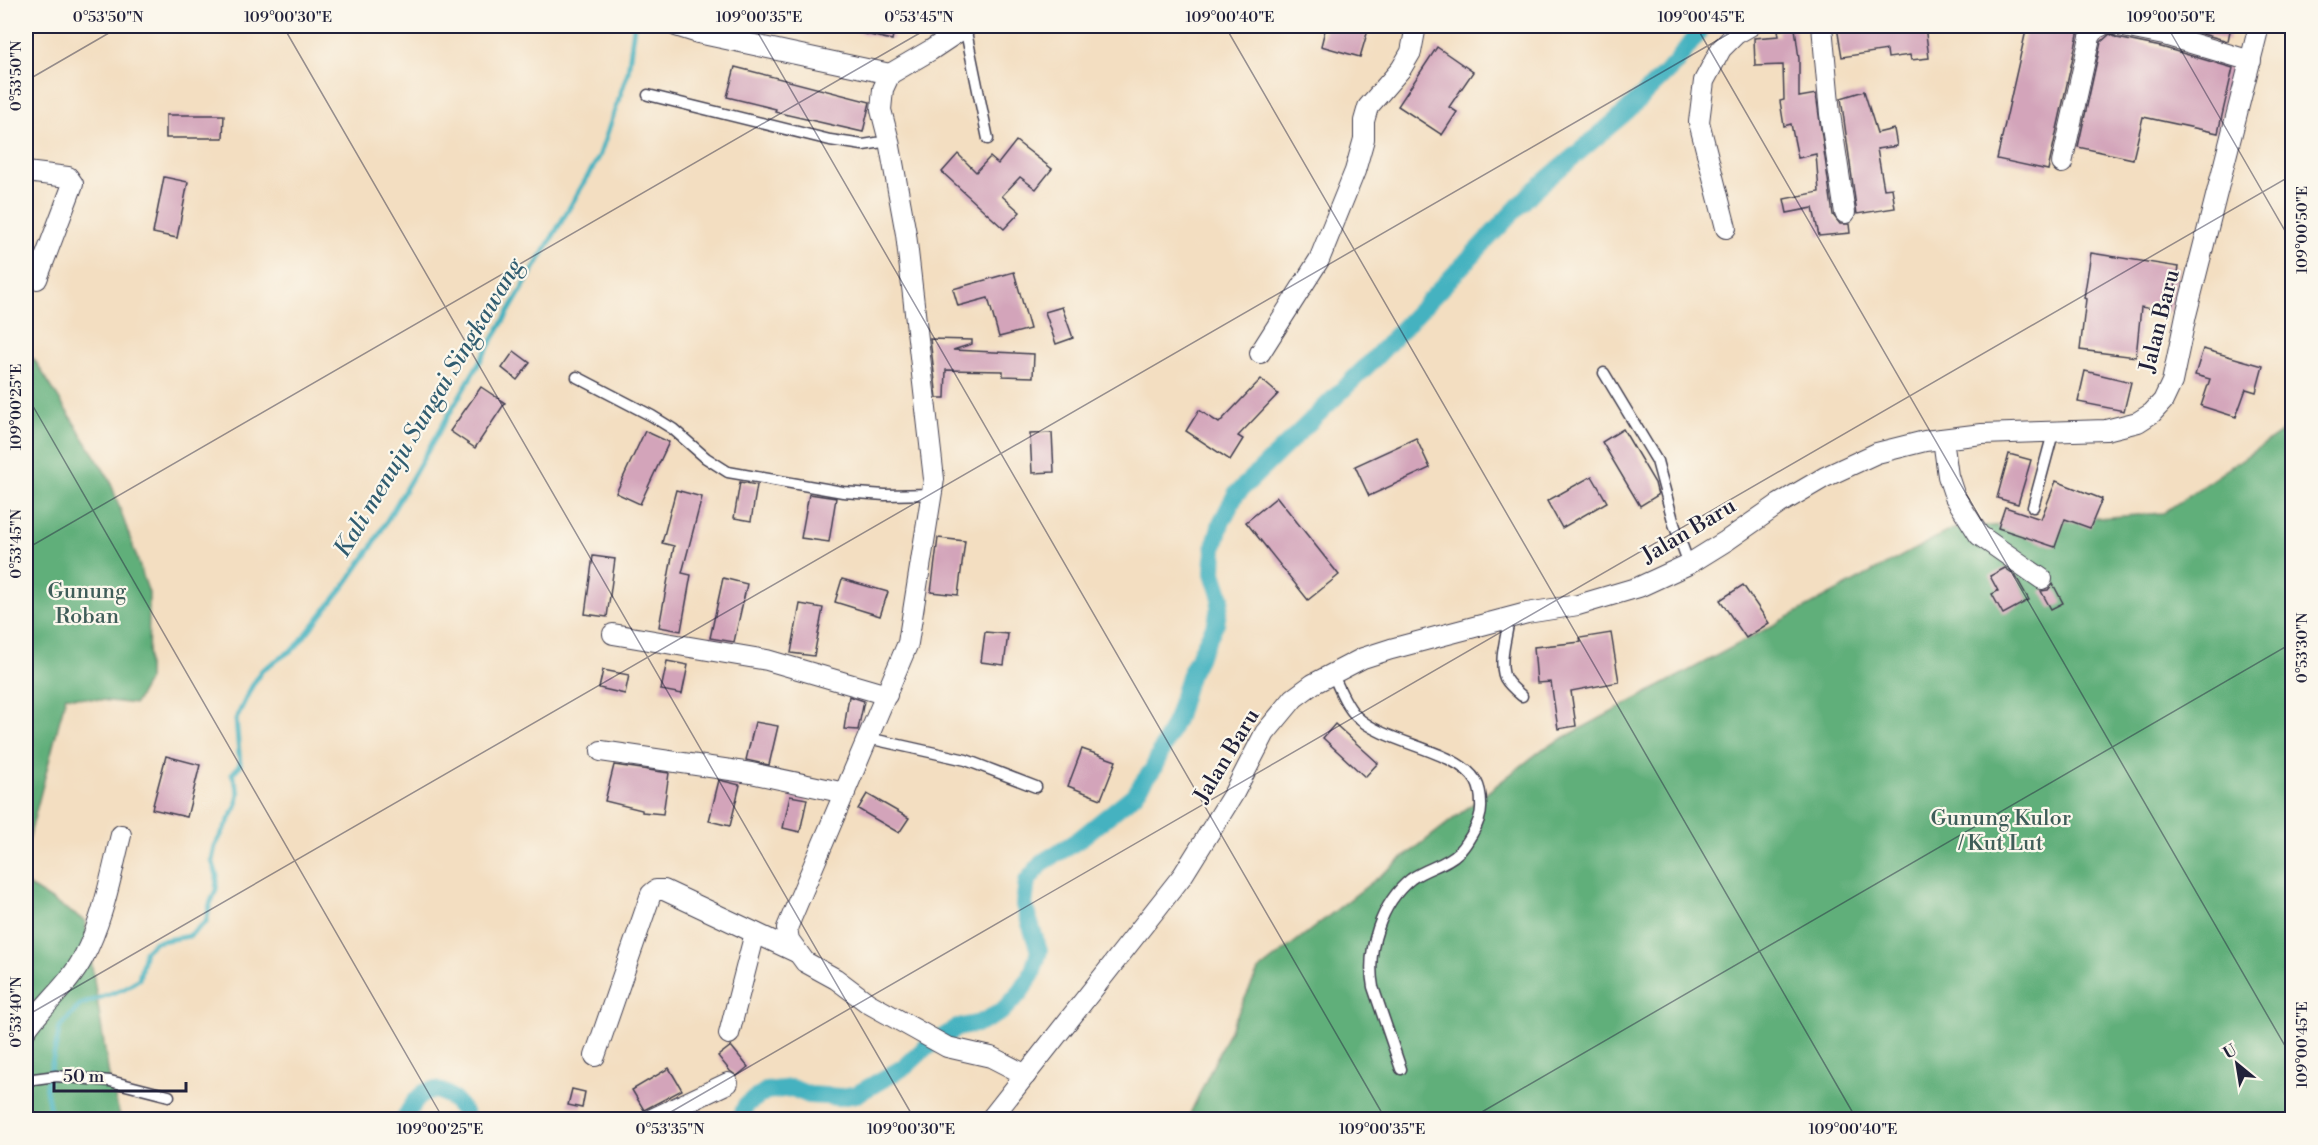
<svg xmlns="http://www.w3.org/2000/svg" width="2318" height="1145" font-family="'Libre Bodoni',serif">
<rect width="100%" height="100%" fill="#fbf7ec"/>
<filter id="ink" filterUnits="userSpaceOnUse"><feTurbulence type="fractalNoise" baseFrequency=".0167" numOctaves="2"/><feDisplacementMap in="SourceGraphic" scale="12" xChannelSelector="R" yChannelSelector="G"/><feConvolveMatrix kernelMatrix="1 2 1 2 8 2 1 2 1" color-interpolation-filters="sRGB"/></filter>
<filter id="wash" filterUnits="userSpaceOnUse"><feTurbulence type="fractalNoise" baseFrequency=".008" numOctaves="4" result="noise"/><feDisplacementMap in="SourceGraphic" scale="24" xChannelSelector="R" yChannelSelector="G"/><feGaussianBlur stdDeviation="1.35" result="paint"/><feColorMatrix in="noise" values="0 0 0 0 0 0 0 0 0 0 0 0 0 0 0 0 0 1.4 0 .05"/><feComposite in="paint" operator="in"/></filter>
<g filter="url(#wash)">
<rect width="100%" height="100%" fill="#f3dec1"/>
<g fill="#60af7a" stroke="#41685a" stroke-width="1.5">
<polygon points="26,357 34,359 110,480 149,593 148,681 135,704 66,696 26,850"/>
<polygon points="2292,425 2292,1119 1187,1120 1258,971 1543,749 1952,529 2163,513"/>
<polygon points="26,884 85,921 109,1076 121,1119 26,1119"/>
</g>
<g fill="none" stroke-linecap="round" stroke-linejoin="round">
<polyline stroke="#44b2c0" stroke-width="5" points="52,1120 46,1090 60,1027 80,1005 123,989 139,979 145,951 155,942 189,936 206,922 210,904 216,890 217,876 212,860 215,846 236,807 239,793 232,774 240,765 236,719 251,688 262,670 295,648 345,585 371,548 599,157 628,72 634,26"/>
<g stroke="#44b2c0" stroke-width="18">
<path d="M404 1120C409 1110 415 1099 424 1093 442 1082 461 1105 468 1120"/>
<polyline points="740,1120 746,1105 766,1091 792,1088 809,1095 841,1097 857,1094 906,1066 924,1049 957,1028 980,1023 1001,1012 1019,994 1032,974 1039,951 1024,905 1027,881 1043,862 1077,841 1134,795 1153,769 1177,717 1189,676 1216,623 1221,598 1213,573 1214,547 1221,523 1236,494 1371,362 1533,191 1626,112 1675,64 1703,26"/>
</g>
</g>
<g id="blocks">
<g fill="#d3a4ba">
<polygon points="853,26 895,26 892,40 852,31"/>
<polygon points="1326,26 1352,26 1368,30 1360,57 1321,46"/>
<polygon points="1847,26 1925,26 1929,58 1911,60 1910,55 1888,58 1887,50 1842,57 1837,27"/>
<polygon points="2027,26 2083,26 2078,34 2048,170 1997,159"/>
<polygon points="2174,26 2231,26 2228,41"/>
<polygon points="1795,28 1799,59 1799,97 1816,94 1833,215 1840,224 1849,224 1850,233 1819,236 1813,208 1787,213 1784,199 1819,192 1816,154 1798,158 1791,124 1784,126 1780,101 1784,100 1783,65 1755,66 1754,38 1779,36 1778,30"/>
<polygon points="2110,34 2117,38 2161,47 2233,68 2218,133 2143,117 2133,159 2078,147 2101,42"/>
<polygon points="1437,47 1473,72 1449,107 1457,112 1442,135 1398,106"/>
<polygon points="735,67 870,102 863,132 775,112 776,109 727,97"/>
<polygon points="1864,91 1877,133 1894,129 1897,146 1877,149 1884,189 1892,188 1895,208 1857,214 1841,98"/>
<polygon points="166,115 224,115 223,138 166,138"/>
<polygon points="1016,141 1052,169 1036,189 1020,177 1002,196 1020,212 1004,229 942,172 958,154 976,172 990,157 998,164"/>
<polygon points="164,177 188,182 177,238 153,233"/>
<polygon points="2091,253 2179,267 2171,312 2141,307 2136,357 2080,350 2086,299 2084,298"/>
<polygon points="1014,272 1030,329 999,337 988,298 958,306 953,289"/>
<polygon points="1062,307 1073,338 1056,344 1045,312"/>
<polygon points="930,339 972,340 972,344 953,350 1034,354 1033,377 1003,376 1003,371 946,370 945,398 937,398"/>
<polygon points="2203,349 2263,366 2256,392 2246,389 2236,417 2201,406 2210,379 2195,375"/>
<polygon points="514,351 530,363 517,380 502,368"/>
<polygon points="2085,371 2131,382 2124,411 2078,402"/>
<polygon points="1261,379 1278,394 1238,436 1243,439 1230,460 1186,431 1199,410 1219,423"/>
<polygon points="481,387 505,403 475,448 450,431"/>
<polygon points="1623,429 1655,483 1658,495 1640,506 1602,442"/>
<polygon points="645,431 669,442 640,504 616,493"/>
<polygon points="1052,433 1054,472 1032,473 1030,434"/>
<polygon points="1416,438 1430,468 1369,496 1355,466"/>
<polygon points="2009,454 2031,460 2018,504 1997,498"/>
<polygon points="1592,476 1607,502 1562,528 1547,501"/>
<polygon points="2056,481 2102,499 2090,528 2065,519 2055,547 1998,528 2005,507 2041,519"/>
<polygon points="740,482 757,485 751,521 734,518"/>
<polygon points="676,490 702,497 682,573 691,575 681,631 659,627 674,546 662,543"/>
<polygon points="809,494 836,498 829,542 801,538"/>
<polygon points="1277,497 1339,575 1308,600 1246,522"/>
<polygon points="938,538 965,541 958,595 931,592"/>
<polygon points="593,556 615,559 607,617 585,614"/>
<polygon points="2005,568 2015,575 2029,600 2003,614 1992,594 1998,591 1990,576"/>
<polygon points="723,578 747,584 734,642 710,638"/>
<polygon points="842,579 888,592 880,616 835,602"/>
<polygon points="2053,584 2063,603 2051,609 2041,591 2048,590"/>
<polygon points="1743,585 1769,623 1746,638 1720,600"/>
<polygon points="800,604 823,608 814,656 791,653"/>
<polygon points="985,632 1008,634 1004,665 981,662"/>
<polygon points="1611,633 1619,682 1571,691 1576,726 1558,729 1551,682 1537,683 1534,647 1581,642 1580,638"/>
<polygon points="667,661 688,665 682,694 661,690"/>
<polygon points="603,670 629,675 625,694 599,688"/>
<polygon points="849,696 864,701 858,730 844,729"/>
<polygon points="755,722 778,726 769,765 746,760"/>
<polygon points="1335,724 1378,763 1365,777 1323,738"/>
<polygon points="1082,749 1116,761 1101,799 1068,786"/>
<polygon points="166,756 200,765 187,817 152,809"/>
<polygon points="614,765 669,773 663,814 642,812 642,810 605,801"/>
<polygon points="719,780 740,785 730,826 709,821"/>
<polygon points="867,794 909,818 899,833 858,809"/>
<polygon points="790,796 807,799 800,832 783,828"/>
<polygon points="731,1046 748,1067 737,1076 730,1071 718,1056"/>
<polygon points="669,1068 682,1090 644,1110 632,1090"/>
<polygon points="572,1089 585,1092 582,1108 568,1105"/>
</g>
</g>
</g>
<g filter="url(#ink)">
<use href="#blocks" fill-opacity="0" stroke="#413e4f" stroke-width="1.5"/>
<g fill="none" stroke-linecap="round" stroke-linejoin="round">
<g stroke="#413e4f" stroke-width="13">
<g id="lane">
<polyline points="965,27 988,139"/>
<polyline points="648,95 830,140 863,145 889,141"/>
<polyline points="1604,373 1657,461 1674,524 1689,564"/>
<polyline points="577,377 652,416 673,429 706,458 728,472 843,492 885,495 933,494"/>
<polyline points="2033,507 2053,433"/>
<path d="M1509 619C1507 635 1498 662 1505 678 1509 685 1516 691 1522 696"/>
<path d="M1332 673C1339 687 1345 705 1357 717 1386 744 1458 750 1476 781 1480 788 1481 796 1481 804 1482 815 1478 824 1472 834 1468 840 1465 847 1459 852 1446 865 1426 868 1411 879 1381 903 1366 950 1373 987L1401 1069"/>
<polyline points="868,738 966,760 1036,787"/>
<polyline points="26,1080 56,1076 110,1081 169,1096"/>
</g>
</g>
<g stroke="#413e4f" stroke-width="22">
<g id="street">
<polyline points="676,26 698,33 890,74"/>
<polyline points="967,26 931,50 890,74 883,89 881,110 889,141 906,234 934,479 908,643 787,928 789,940 805,962 836,979 868,1003 947,1047 991,1057 1026,1075"/>
<polyline points="1822,26 1830,114 1845,213"/>
<polyline points="2119,26 2164,35 2251,61"/>
<polyline points="2062,163 2090,37 2095,29 2101,26"/>
<polyline points="26,172 68,177 73,184 37,279"/>
<polyline points="1726,228 1699,122 1704,81 1721,49 1736,34 1750,26"/>
<polyline points="1260,353 1319,260 1355,171 1364,139 1364,121 1368,107 1401,69 1411,52 1416,26"/>
<polyline points="1943,439 1948,476 1955,497 1979,535 2042,579"/>
<polyline points="613,634 767,660 887,695"/>
<polyline points="601,751 751,773 845,793"/>
<path d="M26 1030C43 1005 69 985 83 958 103 921 111 875 121 835"/>
<polyline points="729,1034 755,933"/>
<polyline points="595,1056 651,894 656,890 664,890 796,952"/>
<polyline points="650,1120 728,1083"/>
<polyline points="990,1120 1183,875 1234,793 1265,733 1294,698 1313,684 1363,658 1391,649 1527,613 1578,605 1639,587 1689,564 1726,541 1779,504 1825,477 1877,453 1925,441 1982,434 2106,430 2138,422 2152,413 2163,401 2172,382 2186,315 2259,26"/>
</g>
</g>
<use href="#lane" stroke="#fff" stroke-width="10"/>
<use href="#street" stroke="#fff" stroke-width="20"/>
</g>
</g>
<path fill="none" stroke="#22223b" stroke-width="1.5" stroke-opacity="0.45" d="M283 26 915 1120M754 26 1386 1120M1225 26 1857 1120M1696 26 2292 1058M2167 26 2292 243M26 81 121 26M26 394 444 1120M26 549 932 26M26 1016 1742 26M657 1120 2292 175M1468 1120 2292 643M2278 1120 2292 1111"/>
<g text-anchor="middle" dominant-baseline="central" stroke-width="4.5" stroke-linejoin="round" paint-order="stroke">
<g font-size="22" fill="#22223b" stroke="#fbf7ec">
<text transform="translate(2160 321) rotate(-76)">Jalan Baru</text>
<text transform="translate(1689 531) rotate(-31)">Jalan Baru</text>
<text transform="translate(1227 756) rotate(-59)">Jalan Baru</text>
</g>
<g font-size="22" fill="#3f5d59" stroke="#fbf7ec">
<text x="87" y="591">Gunung<tspan x="87" dy="25">Roban</tspan></text>
<text x="2001" y="818">Gunung Kulor<tspan x="2001" dy="25">/ Kut Lut</tspan></text>
</g>
<g font-size="24" font-style="italic" fill="#305c70" stroke="#fbf7ec">
<text transform="translate(429 408) rotate(-59)">Kali menuju Sungai Singkawang</text>
</g>
</g>
<rect width="2318" height="1145" fill="none" stroke="#fbf7ec" stroke-width="66"/>
<g transform="translate(2237 1064) rotate(330)" stroke="#fbf7ec" stroke-width="4.5" paint-order="stroke">
<path d="M0-4.5L10 22L0 15L-10 22Z" fill="#22223b"/>
<text y="-9" font-size="16" font-weight="bold" text-anchor="middle" fill="#22223b">U</text>
</g>
<path d="M54 1082v9h132v-9" fill="none" stroke="#22223b" stroke-width="3"/>
<text x="63" y="1082" font-size="18" fill="#22223b" stroke="#fbf7ec" stroke-width="4.5" paint-order="stroke">50 m</text>
<rect x="33" y="33" width="2252" height="1079" fill="none" stroke="#22223b" stroke-width="2"/>
<g font-size="15" text-anchor="middle" fill="#22223b">
<text x="108" y="22">0°53'50"N</text>
<text x="288" y="22">109°00'30"E</text>
<text x="759" y="22">109°00'35"E</text>
<text x="919" y="22">0°53'45"N</text>
<text x="1230" y="22">109°00'40"E</text>
<text x="1701" y="22">109°00'45"E</text>
<text x="2171" y="22">109°00'50"E</text>
<text transform="translate(16 76) rotate(-90)" y="5">0°53'50"N</text>
<text transform="translate(2302 230) rotate(-90)" y="5">109°00'50"E</text>
<text transform="translate(16 407) rotate(-90)" y="5">109°00'25"E</text>
<text transform="translate(16 544) rotate(-90)" y="5">0°53'45"N</text>
<text transform="translate(2302 648) rotate(-90)" y="5">0°53'30"N</text>
<text transform="translate(16 1012) rotate(-90)" y="5">0°53'40"N</text>
<text transform="translate(2302 1045) rotate(-90)" y="5">109°00'45"E</text>
<text x="440" y="1134">109°00'25"E</text>
<text x="670" y="1134">0°53'35"N</text>
<text x="911" y="1134">109°00'30"E</text>
<text x="1382" y="1134">109°00'35"E</text>
<text x="1853" y="1134">109°00'40"E</text>
</g>
</svg>
